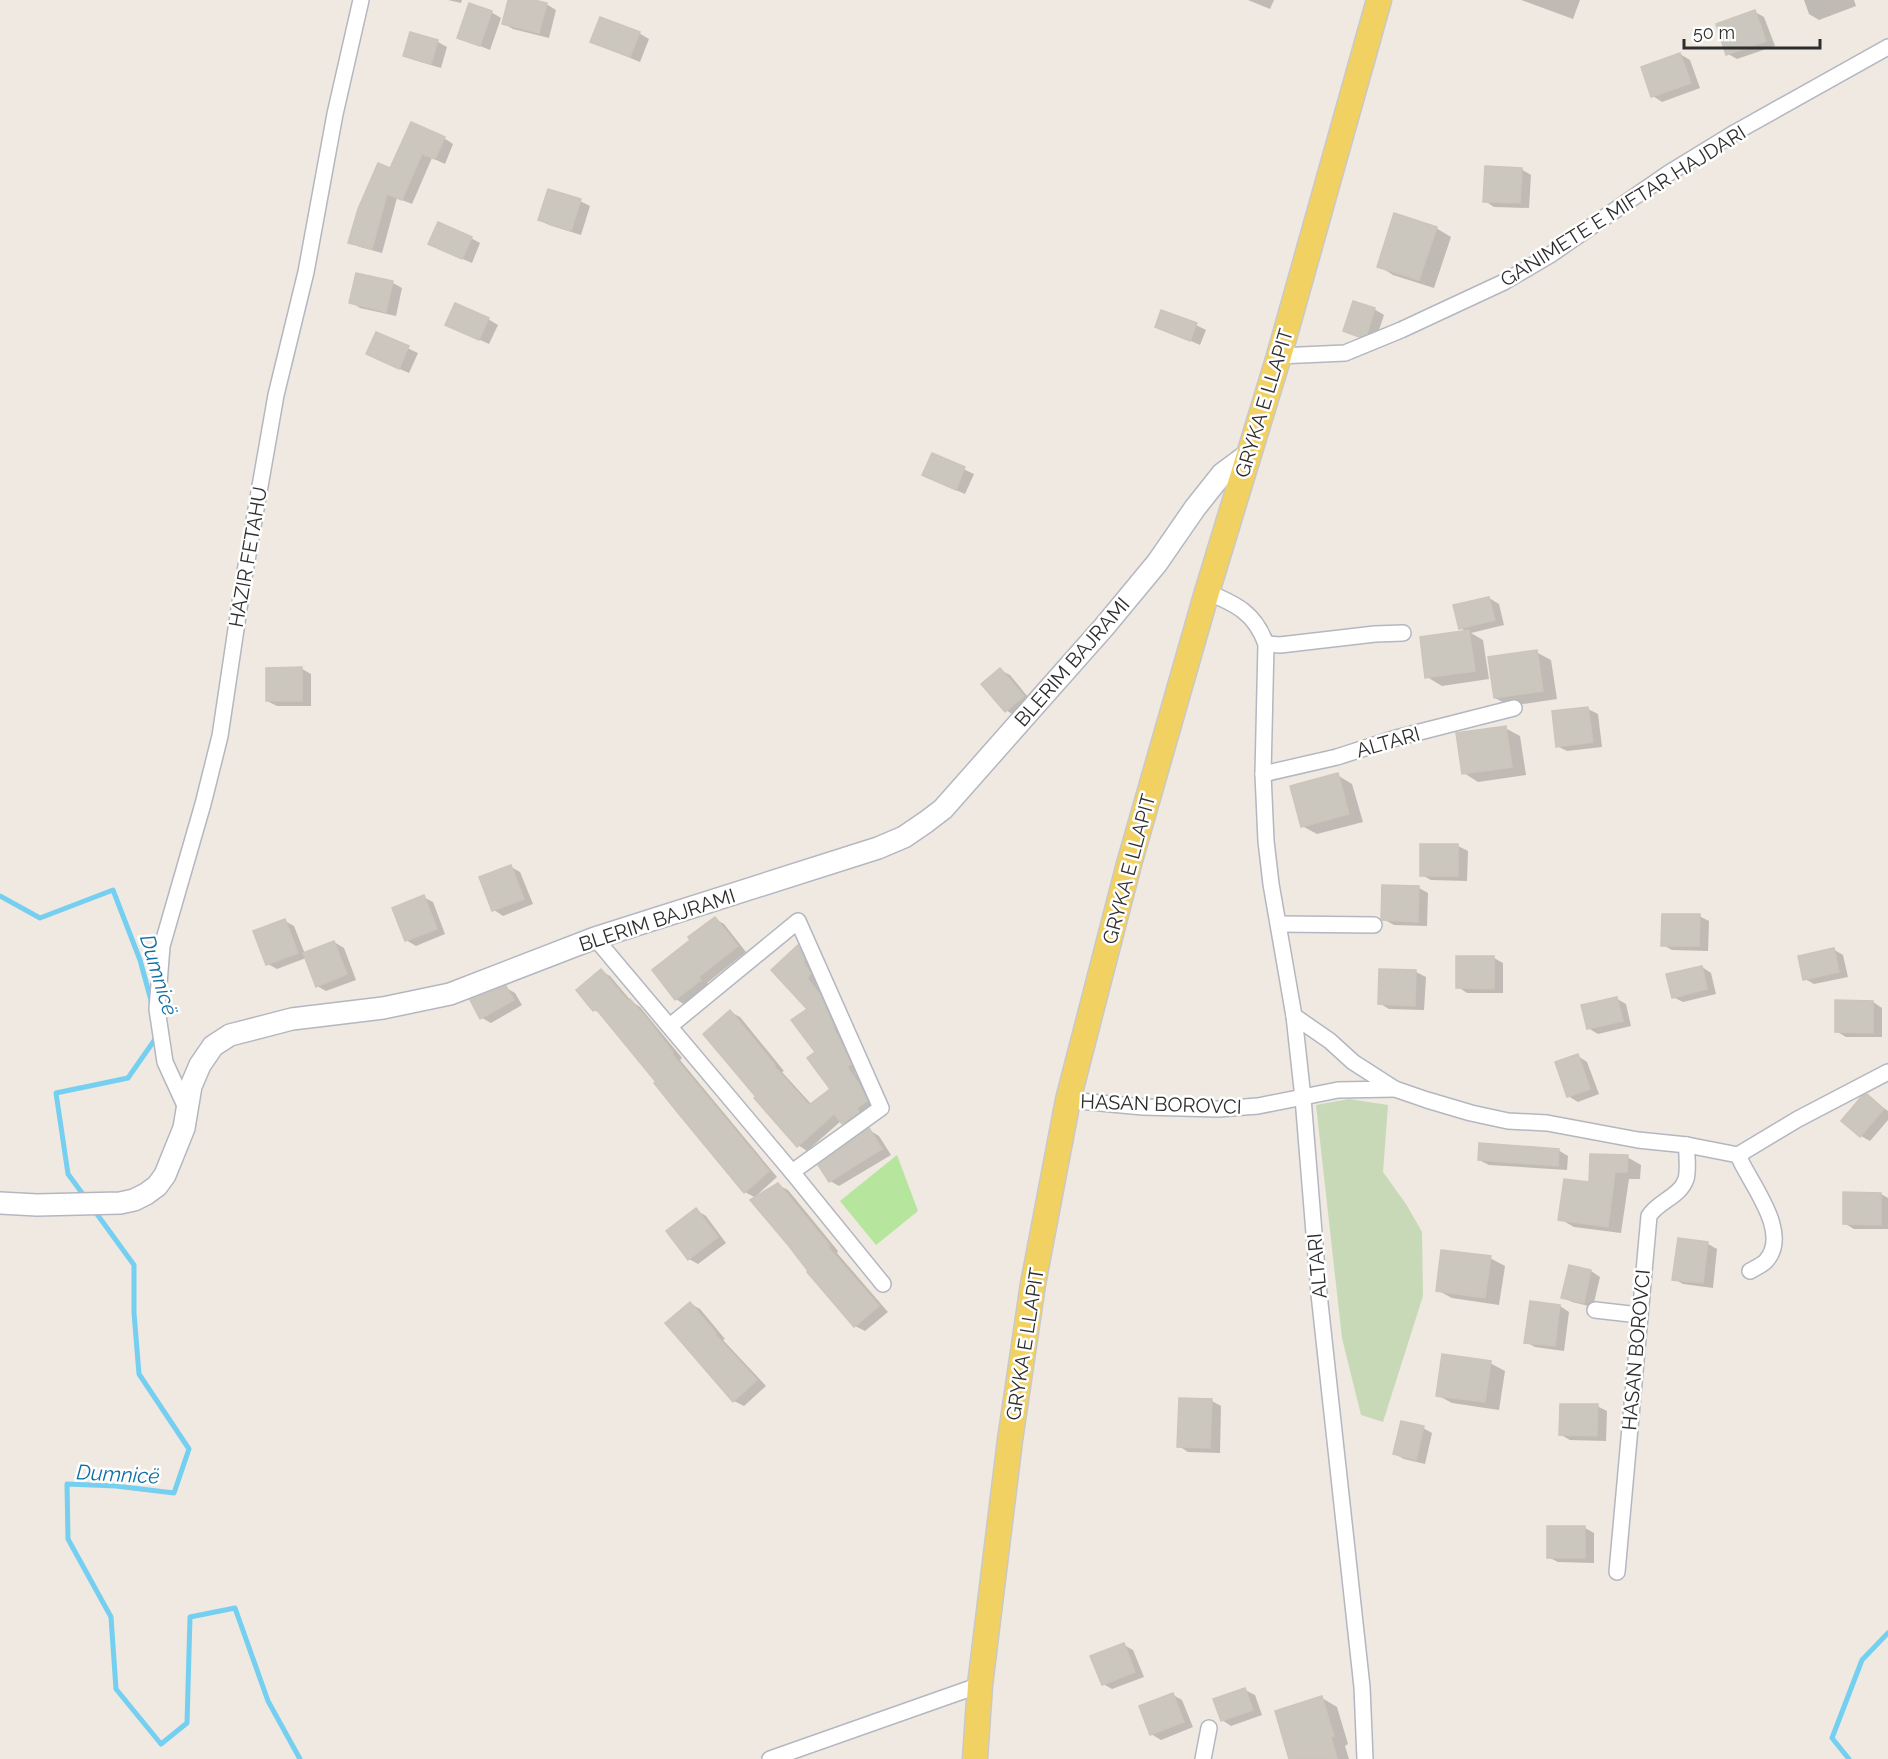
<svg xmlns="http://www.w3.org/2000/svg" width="1888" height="1759" font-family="Raleway,sans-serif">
<rect width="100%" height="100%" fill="#efe9e1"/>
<polygon fill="#b6e59e" points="897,1155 918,1211 876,1245 840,1201"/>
<polygon fill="#c8d9b8" points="1349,1099 1388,1105 1383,1172 1406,1204 1422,1232 1423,1296 1383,1422 1361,1415 1342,1338 1316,1105"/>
<g fill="#0003">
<polygon points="448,0 462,0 461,3"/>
<polygon points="509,0 528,0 546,4 556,10 549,38 513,29 504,24"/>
<polygon points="1248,0 1274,0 1270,9"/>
<polygon points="1521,0 1580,0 1573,19"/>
<polygon points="1804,0 1854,0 1856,6 1819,20 1809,14"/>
<polygon points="491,12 501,18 490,50 458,37"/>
<polygon points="1755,12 1764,17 1775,46 1737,59 1728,54"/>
<polygon points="639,33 649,39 640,62 592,42"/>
<polygon points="411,34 438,42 447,47 441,68 414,60 404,55"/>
<polygon points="1680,54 1690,60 1700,88 1662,102 1653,96"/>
<polygon points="444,138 453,144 445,164 432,158 412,204 397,198 382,253 360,247 350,242 391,170"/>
<polygon points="1521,169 1531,175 1529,208 1494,207 1485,201"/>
<polygon points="580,201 590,206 581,235 549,225 540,220"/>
<polygon points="1436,228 1451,237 1434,288 1393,275 1379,266"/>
<polygon points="471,238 480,243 472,263 440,249"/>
<polygon points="358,274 393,283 402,288 396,316 360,308 351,302"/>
<polygon points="1374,309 1384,315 1376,339 1370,341 1345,331"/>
<polygon points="488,319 498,325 489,344 447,325"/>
<polygon points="1196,325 1206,330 1200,345 1157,326"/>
<polygon points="377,334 418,353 409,373 377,359"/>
<polygon points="933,455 974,474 965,494 933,480"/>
<polygon points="1489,598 1499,604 1504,625 1471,633 1483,640 1489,679 1442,686 1427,677 1467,632 1460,628"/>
<polygon points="1536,652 1551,660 1557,699 1510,706 1495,698"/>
<polygon points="302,669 311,674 311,706 277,706 267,701"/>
<polygon points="1000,670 1010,675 1032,702 1015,716 1006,710"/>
<polygon points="1588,709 1598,714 1602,747 1567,751 1557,746"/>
<polygon points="1505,728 1520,736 1526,775 1478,782 1464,773"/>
<polygon points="1337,775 1352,784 1363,822 1317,834 1302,826"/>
<polygon points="1422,845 1458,846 1468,851 1467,881 1431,880 1422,875"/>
<polygon points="511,867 520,872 533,904 503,916 494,910"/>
<polygon points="1384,886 1419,888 1428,893 1427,926 1394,925 1383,919"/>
<polygon points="423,897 433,902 445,934 416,946 406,940"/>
<polygon points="1699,916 1709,921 1708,951 1672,950 1663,945"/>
<polygon points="715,919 724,924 746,952 707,983 710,986 685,1005 676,999 693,940"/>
<polygon points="285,921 294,926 305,954 334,942 344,948 356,980 326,991 317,986 306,958 277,969 268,964"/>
<polygon points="798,947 808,952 820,980 816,984 829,1002 860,1070 855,1073 869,1090 876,1106 852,1129 841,1121 807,1151 798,1145 758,1097 730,1012 740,1017 784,1071 782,1072 812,1105 833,1089 817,1052"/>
<polygon points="1833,949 1843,955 1848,977 1814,984 1805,979"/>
<polygon points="1494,958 1503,963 1503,993 1467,993 1458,987"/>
<polygon points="1702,967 1711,973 1716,994 1683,1002 1673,997"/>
<polygon points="1381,970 1416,972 1426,977 1424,1010 1389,1009 1379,1003"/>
<polygon points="601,971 610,976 632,1002 640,1007 682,1058 680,1060 777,1177 756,1196 757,1198 778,1185 788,1190 838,1251 837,1253 888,1312 865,1331 855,1326 756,1198 745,1192 602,1014 594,1010"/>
<polygon points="506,988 515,993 522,1005 491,1023 482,1018"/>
<polygon points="1617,999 1626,1004 1631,1026 1598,1034 1588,1028"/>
<polygon points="1873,1002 1882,1008 1882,1037 1846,1037 1836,1031"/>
<polygon points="1578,1056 1587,1062 1599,1094 1578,1102 1568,1096"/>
<polygon points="1867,1096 1888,1111 1888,1120 1870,1141 1861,1136"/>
<polygon points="869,1130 879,1136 891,1155 839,1186 830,1181"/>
<polygon points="1558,1150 1568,1156 1567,1170 1489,1165 1479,1160"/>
<polygon points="1627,1157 1641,1165 1640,1179 1629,1179 1621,1233 1574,1227 1560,1219 1590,1184"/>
<polygon points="1881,1194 1888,1198 1888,1229 1854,1229 1844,1223"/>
<polygon points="696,1210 706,1216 726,1243 698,1264 689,1259"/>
<polygon points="1679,1240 1708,1244 1717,1249 1713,1288 1683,1284 1674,1279"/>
<polygon points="1490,1258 1505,1266 1499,1305 1452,1298 1437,1290"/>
<polygon points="1570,1267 1591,1271 1600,1277 1593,1307 1572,1302 1563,1297"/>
<polygon points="691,1304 700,1309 725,1339 723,1340 766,1386 744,1406 734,1401 667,1323"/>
<polygon points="1560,1306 1569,1312 1564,1351 1535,1347 1526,1342"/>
<polygon points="1490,1363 1505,1371 1499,1410 1452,1403 1437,1395"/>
<polygon points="1212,1401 1221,1406 1220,1453 1188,1452 1179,1446"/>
<polygon points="1597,1406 1607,1411 1606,1441 1570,1440 1561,1435"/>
<polygon points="1423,1428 1432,1433 1425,1464 1404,1459 1395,1454"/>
<polygon points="1585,1528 1594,1533 1594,1563 1558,1562 1548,1557"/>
<polygon points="1124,1645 1133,1650 1144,1677 1112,1689 1103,1684"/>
<polygon points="1245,1690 1255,1695 1262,1715 1231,1726 1222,1720"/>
<polygon points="1173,1695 1182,1700 1193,1727 1161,1740 1151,1734"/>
<polygon points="1322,1698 1337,1707 1348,1744 1345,1746 1349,1759 1291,1759"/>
</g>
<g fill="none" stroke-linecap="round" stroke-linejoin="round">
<g stroke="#75cff0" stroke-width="5">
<polyline points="0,896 40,918 113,890 140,960 152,1004"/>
<polyline points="85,1197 68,1174 56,1093 128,1078 158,1035"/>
<polyline points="94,1210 134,1265 134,1313 139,1374 189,1449 174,1493 116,1486 67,1484 68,1539 111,1617 116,1689 161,1744 187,1723 190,1617 235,1608 268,1701 300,1759"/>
<polyline points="1849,1759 1832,1738 1862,1660 1888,1633"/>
</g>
</g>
<g fill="#cbc7bf" stroke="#cbc5ba" stroke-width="1.5">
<polygon points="508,0 534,0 547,3 539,33 502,24"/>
<polygon points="469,3 492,11 480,46 457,38"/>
<polygon points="1755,10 1766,41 1726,55 1716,24"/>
<polygon points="600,17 640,32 630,57 590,42"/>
<polygon points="410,32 438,40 431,64 403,56"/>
<polygon points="1680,53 1691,83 1651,97 1641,67"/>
<polygon points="411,122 445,137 435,159 422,154 402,200 387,194 372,249 348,243 358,209 378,163 390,168"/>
<polygon points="1485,166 1522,168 1520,203 1483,202"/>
<polygon points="548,189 581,199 571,231 538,220"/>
<polygon points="1394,213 1437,227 1419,280 1377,267"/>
<polygon points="438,222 472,237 462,259 428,244"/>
<polygon points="356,273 393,281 386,312 349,303"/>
<polygon points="1353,301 1375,308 1367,334 1359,337 1343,331"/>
<polygon points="455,303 489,318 479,340 445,325"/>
<polygon points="1161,310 1197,323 1190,341 1155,327"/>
<polygon points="376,332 409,346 399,369 366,354"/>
<polygon points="932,453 965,467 956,490 922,475"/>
<polygon points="1489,597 1495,620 1459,629 1453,605"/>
<polygon points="1469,630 1475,671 1425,678 1420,637"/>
<polygon points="1537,650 1543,691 1494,698 1488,657"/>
<polygon points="302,667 302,701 266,701 266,668"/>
<polygon points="1000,668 1024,696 1005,712 981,684"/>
<polygon points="1588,707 1593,742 1556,747 1552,711"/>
<polygon points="1506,726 1512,767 1462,774 1456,733"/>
<polygon points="1338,773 1349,814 1301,827 1290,786"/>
<rect x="1420" y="844" width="38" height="32"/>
<polygon points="511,865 524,899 492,911 479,877"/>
<polygon points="1382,885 1419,886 1418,922 1382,920 1381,919"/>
<polygon points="424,895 437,929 405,941 392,908"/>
<polygon points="1662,914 1700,914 1699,946 1661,946"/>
<polygon points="715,917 738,946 699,977 701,980 675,1000 652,970 690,940 688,937"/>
<polygon points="285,919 298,953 266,965 253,931"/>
<polygon points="334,941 347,974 316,987 303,953"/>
<polygon points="798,945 805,960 803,961 811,974 807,978 820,995 834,1027 833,1028 838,1036 851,1064 847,1067 859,1084 867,1101 857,1108 859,1112 842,1124 834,1114 797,1147 754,1098 756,1097 703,1034 730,1010 775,1065 774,1066 809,1105 830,1089 807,1058 815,1052 791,1020 807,1009 771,970"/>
<polygon points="1834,948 1839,972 1803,980 1798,956"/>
<polygon points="1456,956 1494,956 1494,989 1456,988"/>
<polygon points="1702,966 1707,989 1672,998 1666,974"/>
<polygon points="601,969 628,1001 630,999 648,1020 673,1052 672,1054 769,1171 744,1193 678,1113 654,1083 656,1082 596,1009 593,1011 576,990"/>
<polygon points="1379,969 1416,970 1415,1006 1378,1004"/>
<polygon points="506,986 514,1000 480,1019 470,1000"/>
<polygon points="1617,997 1623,1021 1587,1029 1581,1005"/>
<polygon points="1835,1000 1873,1001 1873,1033 1835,1032"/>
<polygon points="1578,1054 1590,1089 1567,1097 1555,1062"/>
<polygon points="1867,1094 1884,1109 1860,1137 1841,1121 1862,1096"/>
<polygon points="869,1128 882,1149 829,1182 818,1165"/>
<polygon points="1479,1143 1559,1149 1558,1166 1478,1160"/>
<polygon points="1590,1154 1628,1155 1627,1172 1615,1172 1608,1227 1558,1220 1564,1179 1589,1182"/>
<polygon points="778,1183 830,1246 828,1247 879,1306 854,1327 807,1272 808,1271 788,1245 750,1200"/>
<polygon points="1843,1192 1881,1193 1881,1225 1843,1224"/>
<polygon points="696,1208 718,1237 688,1260 666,1231"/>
<polygon points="1678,1238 1708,1242 1703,1283 1672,1280"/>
<polygon points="1441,1250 1491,1256 1485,1298 1436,1291"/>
<polygon points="1569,1265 1591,1270 1584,1303 1561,1298"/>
<polygon points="1530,1301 1560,1305 1555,1346 1524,1343"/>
<polygon points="690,1302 716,1333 715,1334 757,1380 733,1402 665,1323"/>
<polygon points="1442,1354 1491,1361 1485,1402 1436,1396"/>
<polygon points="1179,1398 1212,1399 1210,1448 1177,1447"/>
<polygon points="1560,1404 1598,1404 1597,1436 1559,1435"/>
<polygon points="1401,1421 1424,1426 1416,1460 1393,1454"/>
<rect x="1547" y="1526" width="38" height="32"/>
<polygon points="1124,1643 1135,1672 1102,1685 1090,1656"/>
<polygon points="1245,1688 1253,1710 1221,1721 1213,1699"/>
<polygon points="1173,1693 1184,1722 1150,1735 1139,1706"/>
<polygon points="1322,1696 1334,1736 1331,1737 1337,1759 1289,1759 1275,1711"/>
</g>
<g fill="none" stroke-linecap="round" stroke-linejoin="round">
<g stroke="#b4b7c1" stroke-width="18">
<g id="street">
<polyline points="1279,356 1345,353 1401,330 1504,282 1550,255 1669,173 1736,132 1888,47"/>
<path d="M1207 592C1236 604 1255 613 1266 644L1263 774 1266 841 1271 884 1294 1016 1303 1098 1319 1294 1362 1687 1365 1759"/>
<polyline points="1266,644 1280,645 1375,634 1403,633"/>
<polyline points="1263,774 1337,757 1396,738 1514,708"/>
<polyline points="1279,924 1374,925"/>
<polyline points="595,938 792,1172 883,1284"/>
<polyline points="1294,1016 1330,1041 1353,1062 1395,1089 1427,1100 1471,1113 1508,1121 1547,1123 1638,1140 1687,1145 1738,1155 1798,1119 1888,1072"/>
<polyline points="670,1026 798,921 881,1108 792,1172"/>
<polyline points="1068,1100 1143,1107 1218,1109 1258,1106 1338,1090 1395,1089"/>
<polyline points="187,1110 165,1062 157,1009 162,946 203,804 220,736 242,589 276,395 306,272 335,114 361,0"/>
<path d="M1738 1155C1749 1183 1792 1232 1766 1261 1762 1265 1755 1268 1750 1271"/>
<polyline points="1595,1310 1639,1315"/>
<path d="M1617 1572 1649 1216C1658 1201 1680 1197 1686 1179 1689 1168 1686 1156 1687 1145"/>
<polyline points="770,1759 980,1685"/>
<polyline points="1203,1759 1209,1728"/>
</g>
</g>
<g stroke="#b4b7c1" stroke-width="24">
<polyline id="secondary" points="0,1203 37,1205 120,1203 134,1200 146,1194 157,1186 165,1175 184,1128 191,1086 200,1065 213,1046 230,1035 292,1019 383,1008 450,994 595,938 878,848 904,837 926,822 943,809 1104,627 1157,563 1195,508 1222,474 1249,454"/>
</g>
<g stroke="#c9c9c9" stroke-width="27">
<polyline id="primary" points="975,1759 980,1685 1010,1440 1033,1284 1068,1100 1129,864 1207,592 1279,356 1379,0"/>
</g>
<use href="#street" stroke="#fff" stroke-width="15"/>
<use href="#secondary" stroke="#fff" stroke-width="21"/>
<use href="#primary" stroke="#f2d163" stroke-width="24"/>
</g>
<g text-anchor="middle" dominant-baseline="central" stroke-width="5" stroke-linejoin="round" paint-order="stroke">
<g font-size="20" fill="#2e2e2e" stroke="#fff">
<text transform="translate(1623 206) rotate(-32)">GANIMETE E MIFTAR HAJDARI</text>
<text transform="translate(1264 403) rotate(-73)">GRYKA E LLAPIT</text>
<text transform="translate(248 557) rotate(-80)">HAZIR FETAHU</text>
<text transform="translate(1072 662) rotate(-49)">BLERIM BAJRAMI</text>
<text transform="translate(1388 742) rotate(-16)">ALTARI</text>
<text transform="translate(1129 869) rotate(-75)">GRYKA E LLAPIT</text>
<text transform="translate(657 920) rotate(-18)">BLERIM BAJRAMI</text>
<text transform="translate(1161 1104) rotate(2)">HASAN BOROVCI</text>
<text transform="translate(1317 1266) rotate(-95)">ALTARI</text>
<text transform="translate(1025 1344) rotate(-81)">GRYKA E LLAPIT</text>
<text transform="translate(1636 1350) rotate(-85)">HASAN BOROVCI</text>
</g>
<g font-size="21" font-style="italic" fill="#0d6fa3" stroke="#fff">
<text transform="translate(159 975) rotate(73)">Dumnicë</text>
<text transform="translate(118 1474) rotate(3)">Dumnicë</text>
</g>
</g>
<path d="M1684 39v9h136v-9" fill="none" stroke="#2e2e2e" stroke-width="3"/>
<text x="1693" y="39" font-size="18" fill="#2e2e2e" stroke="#ffffff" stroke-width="4.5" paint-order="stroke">50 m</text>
</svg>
